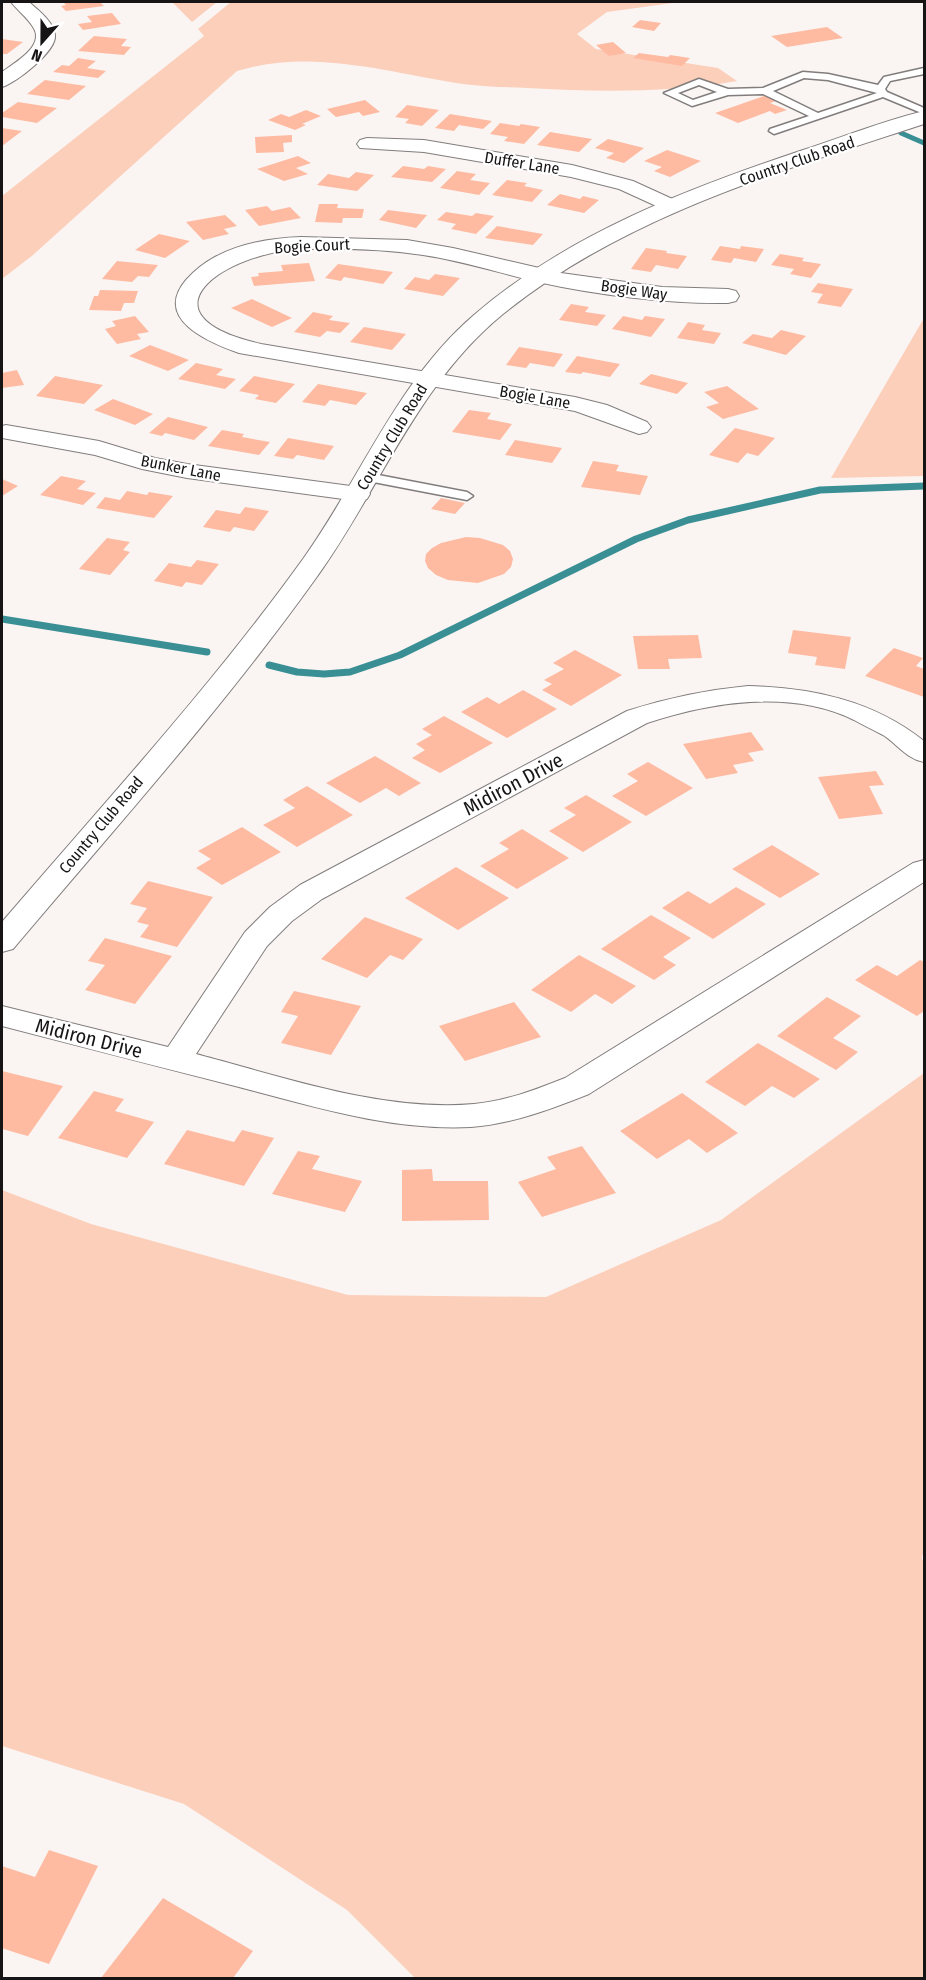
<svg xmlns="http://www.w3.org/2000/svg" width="926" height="1980" font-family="'Fira Sans Condensed',sans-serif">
<rect width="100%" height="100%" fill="#faf5f3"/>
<g fill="#fccfbb">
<polygon points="172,2 217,2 192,22"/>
<path d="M231 2H680L607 12 577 34 596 49 718 68 737 81C670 93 595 92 527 88 506 87 484 87 463 84 388 73 313 48 237 71L33 255 2 279V196L204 36 198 29Z"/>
<polygon points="924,318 924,476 831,478"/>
<polygon points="924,1073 924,1549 922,1558 924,1564 924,1978 415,1978 347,1910 184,1804 2,1746 2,1190 91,1224 348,1295 546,1297 721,1220"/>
</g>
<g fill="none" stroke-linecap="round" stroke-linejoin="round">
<polyline stroke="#3a8f94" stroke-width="5" points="901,133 924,143"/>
<g stroke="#3a8f94" stroke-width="7">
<polyline points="2,619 207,652"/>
<polyline points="269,665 297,672 324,674 350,672 400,655 636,539 688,520 820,490 924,486"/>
</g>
</g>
<g fill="#febba2">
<polygon points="63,2 100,2 104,6 66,11 61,6 66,5"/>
<polygon points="112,13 121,24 83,30 78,24 92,22 87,16"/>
<polygon points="640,20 661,23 654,31 632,27"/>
<polygon points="827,27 843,38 787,47 771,36"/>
<polygon points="94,36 127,39 121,46 131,47 124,55 78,51"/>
<polygon points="2,39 23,42 7,54 2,54"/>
<polygon points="613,42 626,53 609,56 596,45"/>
<polygon points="639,53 668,57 670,55 690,58 682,66 633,58"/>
<polygon points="78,58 96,61 87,68 106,71 98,78 53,72 62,65 69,66"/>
<polygon points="45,80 86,86 69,100 27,94"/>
<polygon points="767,95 779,100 770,103 787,110 775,114 770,111 738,123 715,113"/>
<polygon points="365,100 380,112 363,116 359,112 336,117 327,109"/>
<polygon points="18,102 57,108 37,123 2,117 2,113"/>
<polygon points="407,105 439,110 422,126 405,123 409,119 395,117"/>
<polygon points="306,110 321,116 302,124 306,125 295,130 268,120 281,114 289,117"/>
<polygon points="450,114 492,121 483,129 459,125 454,131 435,128"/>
<polygon points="500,123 519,126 521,124 540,127 524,144 504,141 508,137 490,134"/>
<polygon points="2,128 22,131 2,146"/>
<polygon points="550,132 592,139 579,152 537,145"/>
<polygon points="292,135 292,142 283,143 284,152 256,153 255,137"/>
<polygon points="608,139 644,148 624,163 606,158 614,153 595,148"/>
<polygon points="667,150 701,161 670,177 654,171 662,167 644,161"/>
<polygon points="298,156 311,163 296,168 308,174 284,181 257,169"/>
<polygon points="403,166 424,169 428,166 446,169 432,182 391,177"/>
<polygon points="457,171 476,174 470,180 490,183 479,195 440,188"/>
<polygon points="356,172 374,175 357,191 317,185 328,174 349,178"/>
<polygon points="507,180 527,183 524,186 543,190 532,202 492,195"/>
<polygon points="560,194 580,199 583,196 599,200 584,213 547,205"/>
<polygon points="319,204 338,204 337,208 364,209 362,218 343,218 342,223 315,222"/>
<polygon points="267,206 272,211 290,207 301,218 259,226 245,210"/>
<polygon points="388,210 427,215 416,228 379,220"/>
<polygon points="446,212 472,216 476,213 494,216 476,234 451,229 456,224 437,220"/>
<polygon points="225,215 237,226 224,229 229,234 203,240 186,222"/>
<polygon points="497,226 543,234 533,245 485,238"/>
<polygon points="159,234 190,241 165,258 135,250"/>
<polygon points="720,246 740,249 741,246 764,249 756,262 734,258 731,263 711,260"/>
<polygon points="646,248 667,251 666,253 687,256 678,269 656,265 651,272 631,269"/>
<polygon points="780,254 804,258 802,261 821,264 811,278 790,274 794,269 771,265"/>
<polygon points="117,261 158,265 149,277 138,276 132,282 102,279"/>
<polygon points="309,263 315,281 254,286 251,277 259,276 258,273 283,271 281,265"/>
<polygon points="338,264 393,272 383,284 344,277 341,281 325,278"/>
<polygon points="435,274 460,278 443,296 404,289 415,277 429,280"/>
<polygon points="818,283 853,289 841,307 817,303 823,294 811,292"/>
<polygon points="100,290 138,291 134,303 124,303 121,311 89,310 94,296 98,296"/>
<polygon points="252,299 292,318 272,327 231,308"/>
<polygon points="571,304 589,307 585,312 606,315 597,326 559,320"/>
<polygon points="313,312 333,316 329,320 350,323 340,333 327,331 320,337 294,332"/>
<polygon points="135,316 149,332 137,334 141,339 117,344 105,329 116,326 112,321"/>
<polygon points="623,316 642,320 645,316 665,319 651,337 612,329"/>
<polygon points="688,322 705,325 702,330 721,333 714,344 677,338"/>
<polygon points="364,327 406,334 392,350 350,342"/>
<polygon points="781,330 806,336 786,355 742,343 753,334 772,338"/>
<polygon points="150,345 189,360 168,371 129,356"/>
<polygon points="519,347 563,354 554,367 530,363 526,368 506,365"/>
<polygon points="577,356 620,364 610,377 583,372 581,374 565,372"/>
<polygon points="196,363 223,369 216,375 236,379 225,389 178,379"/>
<polygon points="17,370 24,385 2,388 2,373"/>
<polygon points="651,374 688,383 677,394 639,384"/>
<polygon points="55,376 103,385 84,404 36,396"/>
<polygon points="254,376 295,384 276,403 255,399 259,395 239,391"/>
<polygon points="318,384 367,393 356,405 330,400 325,406 302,402"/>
<polygon points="727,386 759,409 723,419 706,407 719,403 704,392"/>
<polygon points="113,399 153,414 135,425 94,410"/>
<polygon points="469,410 491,413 487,419 512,424 500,440 452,432"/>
<polygon points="168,417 208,427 194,440 165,433 162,436 149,433"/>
<polygon points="735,428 775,438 758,456 747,453 738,463 709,455"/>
<polygon points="222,430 244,434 242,437 270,442 259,455 208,446"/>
<polygon points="288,438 334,446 324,460 297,455 293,459 274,456"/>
<polygon points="515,440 562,448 552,463 505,455"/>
<polygon points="593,461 619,465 616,471 648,476 640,495 581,487"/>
<polygon points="61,476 86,481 77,489 96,493 83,505 40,495"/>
<polygon points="2,479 18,486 2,496"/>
<polygon points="127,491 147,495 149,492 173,496 154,518 96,508 105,497 120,500"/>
<polygon points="441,498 465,503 455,514 431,509"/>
<polygon points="245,507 269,511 254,531 234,527 230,532 203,527 216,510 240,514"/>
<polygon points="466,537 480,538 503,545 510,551 513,559 511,567 504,574 478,583 448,580 436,575 428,568 425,561 426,554 432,548 441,543"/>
<polygon points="107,538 130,542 123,550 130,552 110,575 79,569"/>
<polygon points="197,560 219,564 202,585 186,582 182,587 154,581 169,563 191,567"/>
<polygon points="793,630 851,637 845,669 815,665 817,657 788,653"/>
<polygon points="698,635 702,658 668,659 670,669 638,669 633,636"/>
<polygon points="894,648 923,658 916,666 924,669 924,697 865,676"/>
<polygon points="575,650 622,675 571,706 542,690 552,684 544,680 564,669 553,663"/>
<polygon points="523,690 557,709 507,738 461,712 487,697 499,704"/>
<polygon points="444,716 493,743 440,773 412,758 425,750 416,744 432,735 422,729"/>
<polygon points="751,732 764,750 748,753 754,761 733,765 738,773 706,779 683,744"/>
<polygon points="375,756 421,783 399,796 386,788 360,803 326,783"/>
<polygon points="648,762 693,788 646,816 612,796 638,781 627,774"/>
<polygon points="876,771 884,785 869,786 883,814 839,819 818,777"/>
<polygon points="307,786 353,815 297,847 263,825 295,808 283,800"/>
<polygon points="586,795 632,822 583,852 549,831 576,815 564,808"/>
<polygon points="242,827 281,852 222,885 196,868 211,859 198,851"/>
<polygon points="522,829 569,858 517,889 480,866 509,849 499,843"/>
<polygon points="772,845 820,874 780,898 732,869"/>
<polygon points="456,867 509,898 458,930 405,898"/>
<polygon points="148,881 213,897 177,947 140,937 149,925 137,922 147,908 130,904"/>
<polygon points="736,887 766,904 713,939 662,908 688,891 710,904"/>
<polygon points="651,915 691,938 663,957 676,965 654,980 601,949"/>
<polygon points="365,917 423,939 403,960 390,955 367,978 321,959"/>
<polygon points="105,938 172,956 135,1004 85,990 105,965 88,961"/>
<polygon points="579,955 636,986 612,1004 595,994 571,1012 531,990"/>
<polygon points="920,960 924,962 924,1011 917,1016 855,980 877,965 897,976"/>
<polygon points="294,991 361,1006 331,1055 281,1043 298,1016 281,1012"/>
<polygon points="827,997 861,1016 833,1038 858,1052 836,1070 777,1036"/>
<polygon points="514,1002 541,1037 465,1061 439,1026"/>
<polygon points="758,1043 820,1079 794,1098 772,1086 745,1106 705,1082"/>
<polygon points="2,1071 63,1086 28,1136 2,1129"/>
<polygon points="94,1091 124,1099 115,1111 154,1122 127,1158 58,1138"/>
<polygon points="682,1093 738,1133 707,1153 689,1139 657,1159 620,1131"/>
<polygon points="187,1130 234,1142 242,1130 274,1138 244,1186 164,1164"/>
<polygon points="582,1146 616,1193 542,1217 518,1182 556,1169 547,1157"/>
<polygon points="298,1151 320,1156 312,1169 362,1181 345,1212 272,1194"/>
<polygon points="432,1169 433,1181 488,1181 489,1220 402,1221 402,1170"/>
<polygon points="49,1850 98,1866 49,1964 2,1948 2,1866 35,1877"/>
<polygon points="163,1898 253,1951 233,1978 101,1978"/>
</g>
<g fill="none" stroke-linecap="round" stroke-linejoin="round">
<g stroke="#817d7c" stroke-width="3">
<g id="service">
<path d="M924 68V74L890 81 885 89 887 92 924 108V114L883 97 774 134 769 131 770 129 809 116 763 94 728 95 692 106 664 93 699 79 728 89 763 88 803 72 828 74 878 85 884 77ZM804 78 828 80 877 93 818 113 773 91ZM699 85 717 92 693 100 678 93Z"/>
<polygon points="368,473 467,492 473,496 467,500 363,480 362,477"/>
</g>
</g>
<g stroke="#817d7c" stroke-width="2">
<g id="minor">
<path d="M11 2H29C38 10 54 22 55 35 57 51 16 83 2 87V72C14 63 46 46 33 27 27 17 18 11 11 2Z"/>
<polygon points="367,138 424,140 572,165 633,181 679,202 682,206 679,210 672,212 665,210 619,189 571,177 424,152 360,148 357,144 360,140"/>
<path d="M301 237 407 240 453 248 561 273 662 287 728 289 736 291 739 296 736 301 728 303C669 304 596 295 538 282 500 273 462 261 423 255 384 249 344 248 305 249 225 251 133 315 261 344L575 397 607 405 647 422 651 427 647 432 639 434 575 411 239 353C208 342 153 319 186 280 195 270 204 263 215 257 241 243 272 238 301 237Z"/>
<polygon points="6,425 99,441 155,458 187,464 358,487 367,489 370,494 367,499 358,501 187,478 142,469 95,455 2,438 2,426"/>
<path d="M748 686C813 688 872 700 924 741V762C907 759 897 744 883 735 873 730 863 725 854 720 791 689 711 702 647 723L322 899 292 921 267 946 196 1054C284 1077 383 1112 474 1104 506 1101 535 1090 565 1078L913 863 924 860V882L589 1094C551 1109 512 1124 471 1127 392 1131 315 1107 239 1087 160 1067 81 1047 2 1026V1006L168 1047 245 932 270 907 300 885 627 711C667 698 706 690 748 686Z"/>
</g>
</g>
<g stroke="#817d7c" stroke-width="2">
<path id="tertiary" d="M924 111V124C778 172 624 216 503 314 417 384 379 491 316 578 223 708 116 827 13 949L2 952V922C104 803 211 687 303 559 361 478 397 381 474 315 568 234 687 189 803 150 843 137 883 121 924 111Z"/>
</g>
<use href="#service" fill="#fff" fill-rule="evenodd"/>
<use href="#minor" fill="#fff" fill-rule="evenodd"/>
<use href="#tertiary" fill="#fff" fill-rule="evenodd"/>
</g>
<g text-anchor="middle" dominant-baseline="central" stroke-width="4.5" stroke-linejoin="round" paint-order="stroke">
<g font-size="16" fill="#161414" stroke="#fff">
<text transform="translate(797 161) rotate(-19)">Country Club Road</text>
<text transform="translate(522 163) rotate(9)">Duffer Lane</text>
<text transform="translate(312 246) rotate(-3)">Bogie Court</text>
<text transform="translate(634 290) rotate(8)">Bogie Way</text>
<text transform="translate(535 397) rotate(10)">Bogie Lane</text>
<text transform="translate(392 437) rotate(-59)">Country Club Road</text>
<text transform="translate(181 468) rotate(11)">Bunker Lane</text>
<text transform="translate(101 825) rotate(-50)">Country Club Road</text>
</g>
<g font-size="20" fill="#161414" stroke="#fff">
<text transform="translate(513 784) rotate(-28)">Midiron Drive</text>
<text transform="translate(89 1038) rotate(14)">Midiron Drive</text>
</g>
</g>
<rect width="926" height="1980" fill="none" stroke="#161414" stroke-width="6"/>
<g transform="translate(42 42) rotate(201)" stroke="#ffffff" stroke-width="4.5" paint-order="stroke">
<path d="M0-4.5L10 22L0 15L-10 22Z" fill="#161414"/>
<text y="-9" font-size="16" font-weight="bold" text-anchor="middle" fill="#161414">N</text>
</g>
</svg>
